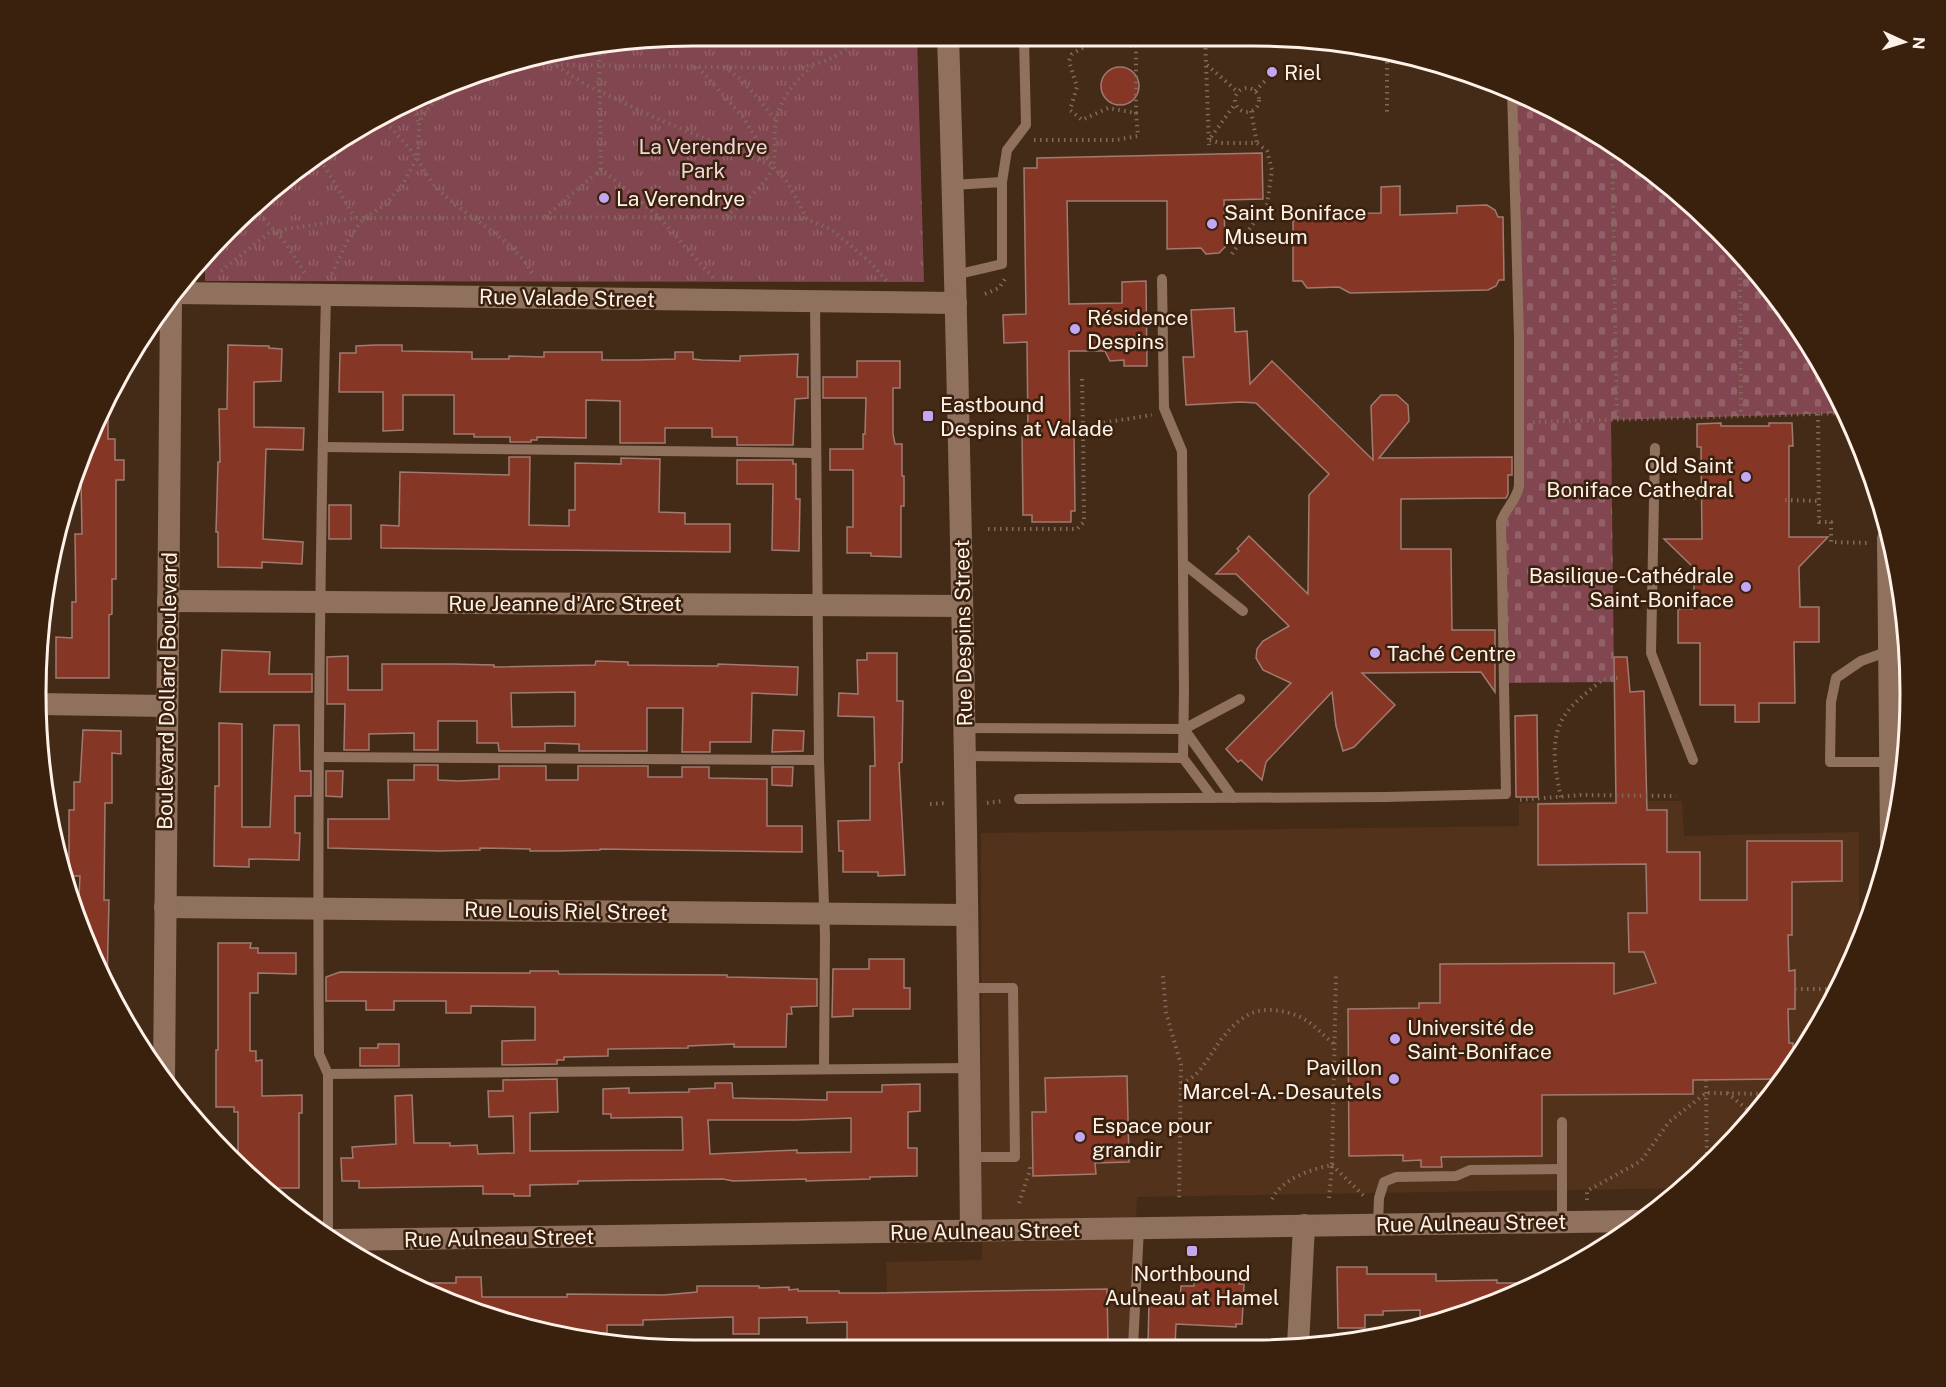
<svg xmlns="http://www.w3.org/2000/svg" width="1946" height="1387" font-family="'Public Sans',sans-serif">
<defs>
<pattern id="cemetery-stones" width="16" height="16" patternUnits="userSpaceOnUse" patternTransform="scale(1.5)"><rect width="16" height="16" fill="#814650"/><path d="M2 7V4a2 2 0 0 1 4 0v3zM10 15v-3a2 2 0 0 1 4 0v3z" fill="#946169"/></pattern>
<pattern id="park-tufts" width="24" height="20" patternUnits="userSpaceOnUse" patternTransform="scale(1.5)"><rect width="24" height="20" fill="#814650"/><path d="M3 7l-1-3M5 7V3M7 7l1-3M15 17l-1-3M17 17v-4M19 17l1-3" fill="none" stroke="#946169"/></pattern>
</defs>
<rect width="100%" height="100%" fill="#442b18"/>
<polygon fill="#52321a" points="1563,801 1682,801 1684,836 1859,832 1859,941 1842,985 1774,1094 1686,1188 1137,1197 1131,1347 889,1348 886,1262 982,1260 981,833 1519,826 1519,803"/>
<polygon fill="url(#cemetery-stones)" points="1513,90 1582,124 1686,199 1747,260 1822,365 1844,413 1611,420 1614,682 1505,683 1503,516 1518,493"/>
<polygon fill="url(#park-tufts)" points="693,36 917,36 924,282 205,281 205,255 329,147 442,86 523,58"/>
<g fill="#863625" stroke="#a07b72" stroke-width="1.5" fill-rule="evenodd">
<circle cx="1120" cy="86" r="19"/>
<polygon points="1262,153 1263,199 1224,200 1225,247 1219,253 1206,254 1201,248 1167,249 1167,201 1067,201 1069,304 1122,303 1122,282 1146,281 1147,366 1124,366 1124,360 1110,361 1105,351 1069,351 1070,434 1074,434 1075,511 1071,511 1071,522 1032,522 1032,515 1023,515 1022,434 1028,434 1027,342 1004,343 1003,315 1026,314 1024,168 1037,168 1037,158"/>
<polygon points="1400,186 1400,215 1457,213 1457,206 1487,205 1495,210 1498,217 1503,217 1504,280 1499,280 1496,286 1488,290 1350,293 1339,287 1307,288 1302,281 1293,281 1293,221 1307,214 1381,213 1381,187"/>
<polygon points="1234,308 1235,332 1247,331 1250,384 1272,361 1373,460 1371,406 1381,395 1397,395 1408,405 1409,421 1379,458 1512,457 1512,475 1508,475 1508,494 1506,498 1401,499 1401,549 1451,549 1452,630 1495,630 1495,692 1481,672 1362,673 1395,705 1354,747 1343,751 1336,726 1332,692 1266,762 1262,780 1241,760 1238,762 1226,749 1291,683 1263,670 1256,658 1257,649 1263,641 1289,626 1236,574 1216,574 1239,551 1237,549 1249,536 1308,594 1309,495 1329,474 1256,403 1241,402 1186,405 1183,357 1194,357 1191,310"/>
<polygon points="228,345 269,346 269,348 282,349 281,381 254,382 254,427 304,428 303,450 266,449 263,539 303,542 302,564 262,562 262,568 218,567 218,532 216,532 218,462 220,462 219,409 227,409"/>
<polygon points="375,345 402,345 402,351 472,352 472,359 509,359 509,356 544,357 544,352 602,352 602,360 637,360 675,359 675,352 693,352 693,359 702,360 740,361 740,356 798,354 797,377 808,377 808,398 795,399 793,445 737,445 737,437 712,437 712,428 665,428 665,443 620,443 620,401 586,400 586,438 537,437 537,440 531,440 531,442 510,442 510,437 474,437 474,434 454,434 454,395 403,395 403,430 383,431 383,392 339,392 340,353 356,353 356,346"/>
<polygon points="857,361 900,361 900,388 893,388 893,434 895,444 902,444 902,476 904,476 904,506 901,506 901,557 871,556 871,553 847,553 847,527 853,527 853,470 830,470 830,449 863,449 863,434 865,434 866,398 823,398 823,377 857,377"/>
<polygon points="106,399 108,400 108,439 115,439 115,460 124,460 124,480 116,480 116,579 112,579 112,614 109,615 109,678 56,678 56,637 72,638 72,602 76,602 75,534 82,534 81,480 77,480"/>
<polygon points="1721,423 1721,426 1769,426 1769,423 1792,423 1793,446 1789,446 1789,537 1828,537 1799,567 1800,607 1819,607 1819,642 1794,642 1795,703 1759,703 1759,722 1735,722 1735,705 1700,705 1700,643 1678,643 1678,609 1694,609 1694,568 1664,539 1702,539 1701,447 1697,447 1697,424"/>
<polygon points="509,457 530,457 529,525 569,526 569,510 575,510 575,463 621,464 621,458 660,459 659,512 685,513 685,524 730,524 730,552 381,548 381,525 399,526 400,472 509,475"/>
<polygon points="737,460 793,460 793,464 796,464 796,499 800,499 799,551 772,550 773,484 737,484"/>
<rect x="329" y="505" width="22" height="34"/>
<polygon points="222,650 270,652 269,674 312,674 312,692 220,692"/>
<polygon points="867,653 897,653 897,701 903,701 902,762 899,763 905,875 878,876 878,872 843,872 843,851 839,851 838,821 870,820 870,766 875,766 874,717 838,716 839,693 858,694 857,660 867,660"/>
<path d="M348 656V690H382V664H452L494 665V667L595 665 596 661 628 662V665L718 666V664L798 667 797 695 752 693 751 742H710V752H682L683 708H647V751H579V744L545 743V751H499L498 743H477V721H438V750H414V733L369 734V750H344L345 704H327V657ZM575 692V726L512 727 511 693Z"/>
<polygon points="1614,657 1627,657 1630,692 1644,691 1647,810 1667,810 1667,852 1700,852 1700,900 1747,900 1747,841 1842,841 1842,881 1792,882 1792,935 1788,935 1789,971 1795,970 1795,1009 1788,1009 1789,1043 1793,1043 1793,1063 1783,1079 1693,1080 1693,1094 1542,1095 1542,1156 1441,1157 1442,1167 1421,1167 1421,1160 1403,1161 1403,1155 1349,1156 1348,1009 1419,1008 1419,1003 1440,1003 1440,964 1614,963 1614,994 1656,983 1644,952 1629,952 1628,913 1647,913 1646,864 1538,865 1538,804 1616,803"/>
<polygon points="1537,715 1538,797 1516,797 1515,716"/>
<polygon points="219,723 242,724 242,827 270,827 274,725 299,725 300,771 311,771 311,796 295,796 295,833 300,833 299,860 249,859 249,867 214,866 215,786 219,786"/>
<polygon points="83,730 121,731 121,754 112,753 112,803 105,803 104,900 109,900 107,984 86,945 78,916 80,876 69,876 69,810 74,810 74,782 80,782"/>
<polygon points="773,730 804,731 803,751 772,752"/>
<polygon points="414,765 438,765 438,780 459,781 499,779 499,766 546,766 546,780 578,780 578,766 648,766 648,777 682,777 682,767 709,767 709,778 767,779 767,826 802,826 802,852 600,849 600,850 558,851 530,851 530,849 480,848 480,850 439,851 328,848 328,819 389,819 388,780 414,780"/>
<polygon points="772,767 793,767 792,786 772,785"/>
<polygon points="326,771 343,771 342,797 326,796"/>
<polygon points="218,943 251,943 250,948 258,948 258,953 296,953 296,974 258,973 258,993 250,993 250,1051 256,1051 256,1061 262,1060 262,1096 302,1095 302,1113 299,1113 299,1188 264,1188 238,1163 238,1112 234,1112 234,1107 216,1107 216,1050 218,1050"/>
<polygon points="869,959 904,959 904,988 910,988 910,1009 853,1009 853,1016 832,1017 833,969 869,969"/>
<polygon points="530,971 558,971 559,974 727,975 727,977 817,979 817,1006 791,1007 792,1014 787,1014 786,1047 734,1047 734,1044 688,1046 688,1048 608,1049 608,1056 564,1057 564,1060 557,1060 557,1064 502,1065 502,1041 535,1040 535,1007 471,1006 471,1013 446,1013 446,1001 394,1001 394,1010 366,1010 366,1001 326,1001 326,977 340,972 530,973"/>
<polygon points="378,1044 399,1044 399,1066 360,1066 360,1048 378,1048"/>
<polygon points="1127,1076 1129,1162 1095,1163 1096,1174 1033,1176 1032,1112 1046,1112 1045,1078"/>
<path d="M557 1079 558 1112 530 1113V1151L683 1150 682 1117 611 1118V1114H603V1089L629 1088V1093L689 1092V1089L715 1088V1083H732L733 1098 827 1100V1092H882V1085L920 1084V1111L908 1112V1148H917V1176L870 1177V1179L806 1181V1179L733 1181 723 1179 578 1181V1184L530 1185V1196H514V1194H483V1186L359 1188V1181H342L341 1158H353L352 1147 396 1144 395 1096 412 1095 414 1143H450V1146L477 1145 478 1154 514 1153 513 1116 489 1117 488 1091H503V1080ZM851 1118V1152L797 1153V1150L710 1154 708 1120H796Z"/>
<polygon points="1337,1267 1367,1267 1367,1274 1436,1274 1436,1281 1497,1280 1497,1283 1539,1283 1540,1285 1428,1327 1428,1322 1420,1322 1420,1310 1383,1311 1383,1315 1365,1315 1365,1328 1338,1328"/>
<polygon points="1194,1275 1239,1277 1239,1284 1244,1284 1242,1324 1236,1324 1236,1327 1176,1324 1175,1346 1148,1347 1149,1299 1180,1299 1181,1286 1194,1286"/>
<polygon points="456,1277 481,1277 482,1297 567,1297 567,1294 664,1295 697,1292 697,1286 759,1286 759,1288 789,1287 789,1290 798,1289 798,1291 839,1291 839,1293 878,1293 1107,1289 1108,1342 969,1344 969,1348 847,1347 847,1322 807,1323 807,1317 759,1318 759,1334 733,1334 733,1317 643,1320 643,1325 607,1325 607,1333 550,1333 524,1329 407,1285 407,1283 456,1283"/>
</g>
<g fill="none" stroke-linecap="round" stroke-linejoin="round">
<g stroke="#806a5b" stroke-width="4" stroke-dasharray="1.5 4.5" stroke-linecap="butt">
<polyline points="1205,36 1209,145"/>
<polyline points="599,48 601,169 659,217 714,279"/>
<polyline points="1387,50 1387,113"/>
<polyline points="542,56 586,85 599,91 660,120 773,166 788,183 807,219 832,230 869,261 887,281"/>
<path d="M507 64 791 68C818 65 841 59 858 36"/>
<polyline points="1207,65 1238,92"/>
<polyline points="698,67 743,117 773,166"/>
<path d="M724 67C745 80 759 100 775 119"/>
<circle cx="1247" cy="100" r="12"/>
<polyline points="1255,91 1265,81"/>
<polyline points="411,103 419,123"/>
<polyline points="1251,111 1257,143"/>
<path d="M382 118C394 132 408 145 418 160 426 172 431 184 442 193 472 221 514 239 534 276"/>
<polyline points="1034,140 1116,140 1138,136 1136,113 1108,108 1082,120 1070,110 1077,87 1069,61 1072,54 1104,36 1119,45 1136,46 1136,113"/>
<polyline points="1612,146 1617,419"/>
<polyline points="318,155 355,218"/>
<polyline points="256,210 284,241 305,273"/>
<path d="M726 216C740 206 769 183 773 165 776 155 774 142 775 132 776 103 792 83 814 65"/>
<polyline points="545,217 601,169"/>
<polyline points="1232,254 1267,204 1272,170 1267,151 1257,143 1220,143 1209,140 1235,104"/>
<polyline points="1740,254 1741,415"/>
<polyline points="221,271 270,232 355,218 725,217 807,219"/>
<polyline points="332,274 346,243 363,219 387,203 403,184 418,156 419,123 423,115 450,83"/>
<polyline points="985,294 999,288 1005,279"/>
<polyline points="1082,379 1083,426"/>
<polyline points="1818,414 1819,522 1831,522 1831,542 1867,543"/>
<polyline points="1533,422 1844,413"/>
<polyline points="1683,498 1705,498"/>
<polyline points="1785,500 1818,501"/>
<polyline points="988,529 1077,529 1084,522 1083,426 1152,415"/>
<path d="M1561 797C1555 771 1549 738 1565 715 1574 701 1591 690 1603 679L1621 678"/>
<polyline points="1520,800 1580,795 1676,796"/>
<polyline points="987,803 1003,801"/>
<polyline points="930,804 946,803"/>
<polyline points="1163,976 1166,1012 1181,1065 1179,1200"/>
<polyline points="1795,989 1839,989"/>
<polyline points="1706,1080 1707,1166"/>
<path d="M1181 1083C1197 1079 1207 1060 1216 1047 1224 1034 1238 1019 1252 1013 1268 1006 1296 1012 1310 1023 1318 1029 1325 1037 1334 1044"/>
<polyline points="1727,1093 1754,1115"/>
<polyline points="1332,1165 1364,1196"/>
<polyline points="1329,1198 1332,1166"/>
<path d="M1272 1199C1282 1179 1311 1169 1332 1165L1336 974"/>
<polyline points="1587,1200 1587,1191 1641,1161 1669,1122 1706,1093 1774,1094"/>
<polyline points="1019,1203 1030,1170 1030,1163"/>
</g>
<g stroke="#8f715d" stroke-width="10">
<polyline points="1002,182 1007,150 1026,125 1024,38"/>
<polyline points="953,185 1002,182 1002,264 955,275"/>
<polyline points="1162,279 1164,408 1182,451 1184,691 1183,758 1213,798"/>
<path d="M326 295C320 548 317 801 319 1054L328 1074V1237"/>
<polyline points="815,301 819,760 825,935 824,1069"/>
<polyline points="323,447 816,453"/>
<polyline points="1655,448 1651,653 1693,760"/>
<polyline points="1184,564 1243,611"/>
<polyline points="1889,651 1861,661 1836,678 1831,702 1830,762 1890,762"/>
<polyline points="964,728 1184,729 1240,699"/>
<polyline points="1184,729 1233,798"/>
<polyline points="964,756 1183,758"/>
<polyline points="319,757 819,760"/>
<path d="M1019 799 1386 797 1506 794 1501 522C1505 509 1517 500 1519 486V337L1512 90"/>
<polyline points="968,988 1013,988 1015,1157 970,1157"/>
<polyline points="328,1074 969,1068"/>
<polyline points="1562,1222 1562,1122"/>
<polyline points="1378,1224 1379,1198 1384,1182 1396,1177 1456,1176 1470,1170 1561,1169"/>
<polyline points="1133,1347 1139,1228"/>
</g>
<g stroke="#8f715d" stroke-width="22">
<path d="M948 36C961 434 967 833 971 1231"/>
<polyline points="177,293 956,303"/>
<polyline points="1888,539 1891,842"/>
<polyline points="168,601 962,606"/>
<polyline points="39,704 167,706"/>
<polyline points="165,907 966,915"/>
<polyline points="164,1081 171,302"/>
<polyline points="333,1240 1637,1221"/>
<polyline points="1298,1346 1304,1225"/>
</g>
</g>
<g fill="#c3a7f2" stroke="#39210e" stroke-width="2">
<circle cx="1272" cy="72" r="6"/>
<circle cx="604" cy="198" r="6"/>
<circle cx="1212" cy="224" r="6"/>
<circle cx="1075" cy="329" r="6"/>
<rect x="922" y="410" width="12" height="12" rx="3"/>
<circle cx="1746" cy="477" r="6"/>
<circle cx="1746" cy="587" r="6"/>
<circle cx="1375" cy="653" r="6"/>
<circle cx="1395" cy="1039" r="6"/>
<circle cx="1394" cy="1079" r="6"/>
<circle cx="1080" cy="1137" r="6"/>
<rect x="1186" y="1245" width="12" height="12" rx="3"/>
</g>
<g text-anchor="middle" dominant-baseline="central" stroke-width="5" stroke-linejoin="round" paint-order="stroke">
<g font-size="21" fill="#fff1e8" stroke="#39210e" text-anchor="start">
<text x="1284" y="72">Riel</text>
<text x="616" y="198">La Verendrye</text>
<text x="1224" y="212">Saint Boniface<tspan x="1224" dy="24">Museum</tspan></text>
<text x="1087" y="317">Résidence<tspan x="1087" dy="24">Despins</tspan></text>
<text x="940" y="404">Eastbound<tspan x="940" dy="24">Despins at Valade</tspan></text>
<text x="1734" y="465" text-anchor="end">Old Saint<tspan x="1734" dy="24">Boniface Cathedral</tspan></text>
<text x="1734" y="575" text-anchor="end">Basilique-Cathédrale<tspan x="1734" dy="24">Saint-Boniface</tspan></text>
<text x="1387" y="653">Taché Centre</text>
<text x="1407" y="1027">Université de<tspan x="1407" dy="24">Saint-Boniface</tspan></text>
<text x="1382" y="1067" text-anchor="end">Pavillon<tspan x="1382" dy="24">Marcel-A.-Desautels</tspan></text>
<text x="1092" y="1125">Espace pour<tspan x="1092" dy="24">grandir</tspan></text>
<text x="1192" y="1273" text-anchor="middle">Northbound<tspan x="1192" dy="24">Aulneau at Hamel</tspan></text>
</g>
<g font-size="21" fill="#eed5d7" stroke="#39210e">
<text x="703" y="146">La Verendrye<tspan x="703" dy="24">Park</tspan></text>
</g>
<g font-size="21" fill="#fff1e8" stroke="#39210e">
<text transform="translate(567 298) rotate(1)">Rue Valade Street</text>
<text x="565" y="603">Rue Jeanne d'Arc Street</text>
<text transform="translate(963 633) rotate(-91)">Rue Despins Street</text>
<text transform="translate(167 691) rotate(-89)">Boulevard Dollard Boulevard</text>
<text transform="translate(566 911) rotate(1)">Rue Louis Riel Street</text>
<text transform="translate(1471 1223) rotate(-1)">Rue Aulneau Street</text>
<text transform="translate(985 1231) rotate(-1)">Rue Aulneau Street</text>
<text transform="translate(499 1238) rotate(-1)">Rue Aulneau Street</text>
</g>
</g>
<path d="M0 0H1946V1387H0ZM693 46H1253A647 647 0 0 1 1900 693V693A647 647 0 0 1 1253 1340H693A647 647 0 0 1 46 693V693A647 647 0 0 1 693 46Z" fill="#39210e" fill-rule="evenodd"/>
<path fill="none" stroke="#fff1e8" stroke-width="3" d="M693 46H1253A647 647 0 0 1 1900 693V693A647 647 0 0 1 1253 1340H693A647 647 0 0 1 46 693V693A647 647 0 0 1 693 46Z"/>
<g transform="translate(1904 42) rotate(94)" stroke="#39210e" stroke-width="4.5" paint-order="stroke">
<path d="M0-4.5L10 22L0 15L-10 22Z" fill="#fff1e8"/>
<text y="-9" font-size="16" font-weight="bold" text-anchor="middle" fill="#fff1e8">N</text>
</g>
</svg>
